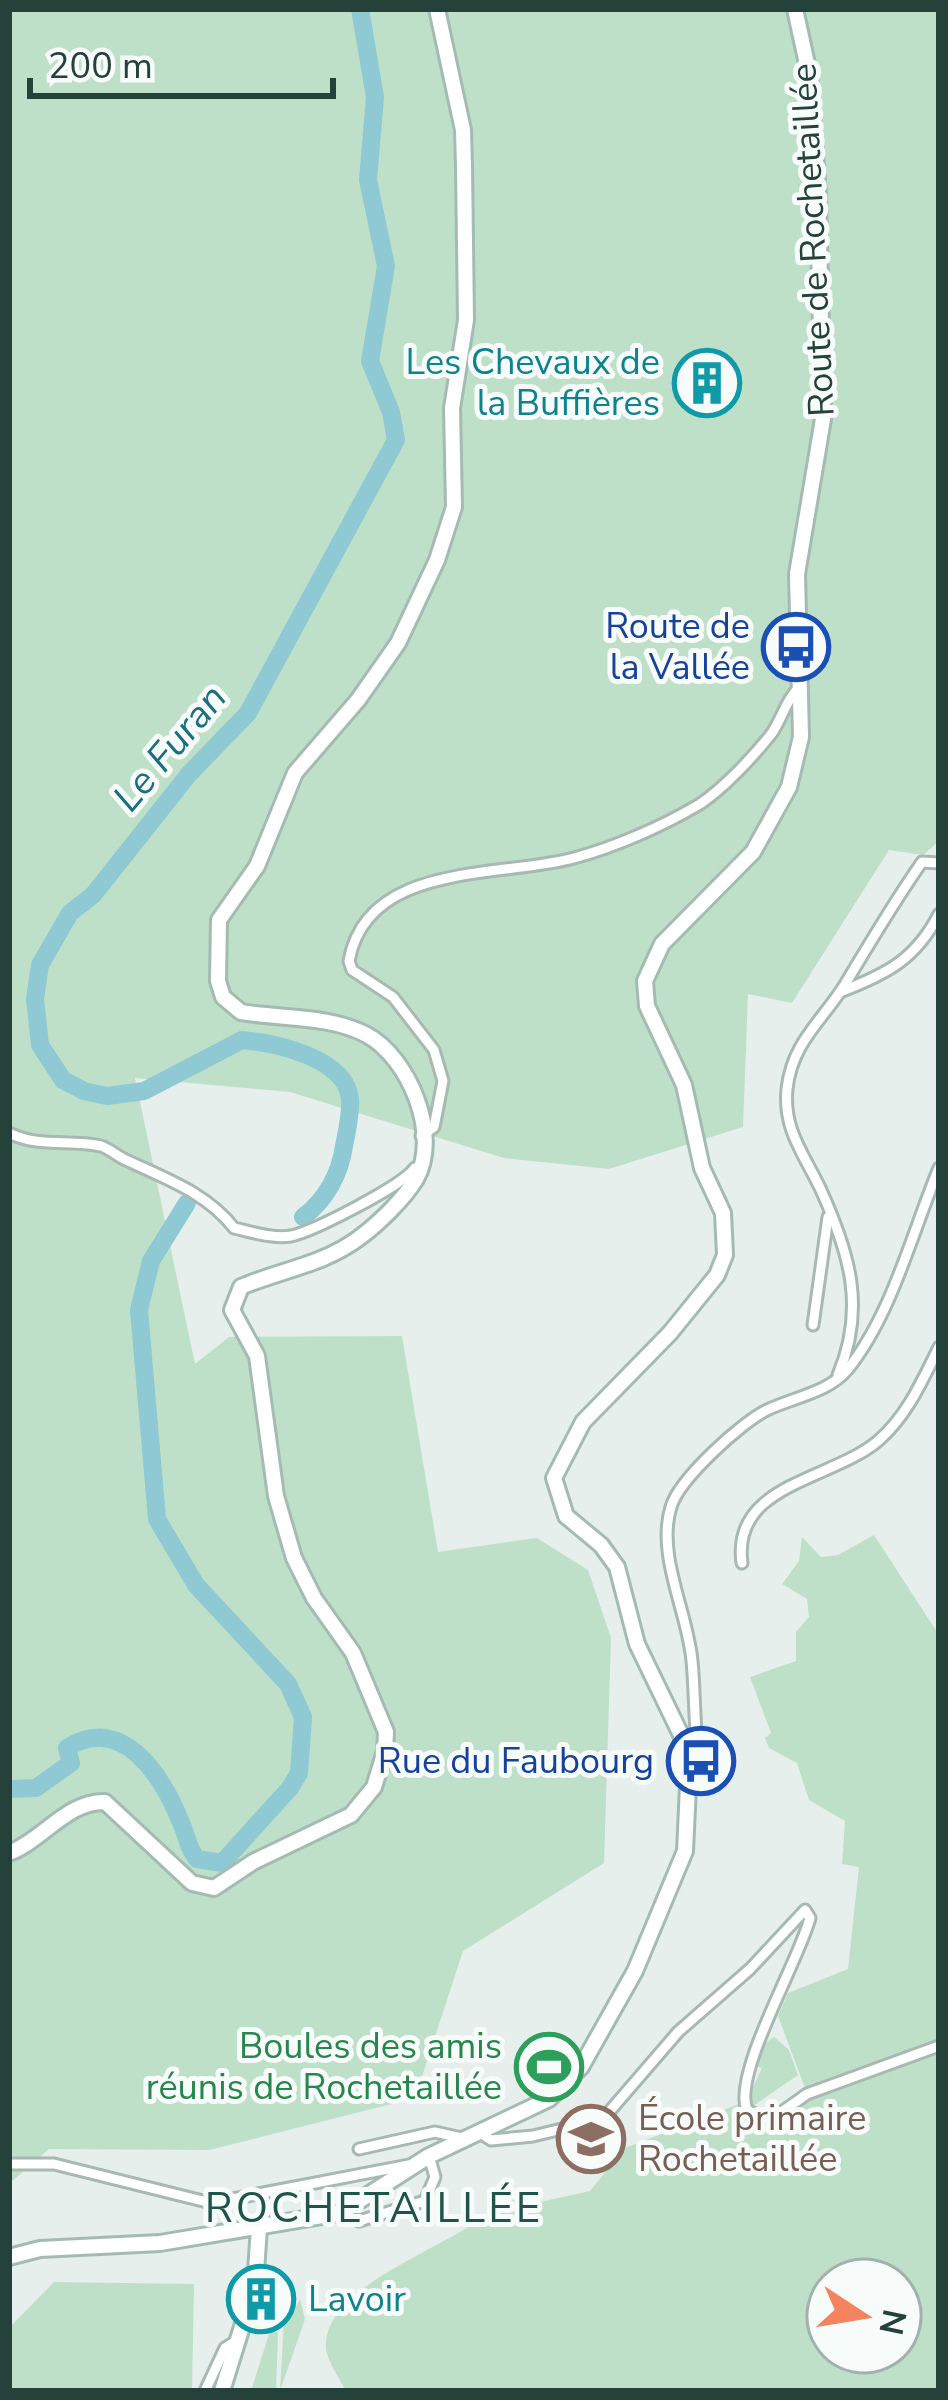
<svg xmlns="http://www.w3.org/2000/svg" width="948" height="2400" font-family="'Nunito Sans',sans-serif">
<rect width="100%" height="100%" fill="#e6efeb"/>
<g fill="#bfe0c8" fill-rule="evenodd">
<polygon points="9,9 939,9 939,841 923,855 889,850 792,1003 748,994 743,1127 609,1169 504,1158 290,1092 135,1078 195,1364 229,1337 402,1336 438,1552 537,1538 588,1570 611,1638 604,1863 463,1951 415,2098 209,2150 49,2149 9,2184"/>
<polygon points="874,1535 939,1635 939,2043 805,2088 778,2016 788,1993 848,1969 859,1867 842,1864 845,1821 809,1800 797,1763 769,1748 765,1738 771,1733 750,1677 796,1661 796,1632 809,1617 807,1599 782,1584 799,1561 802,1537 821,1557 838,1555"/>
<polygon points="774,2037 789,2050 798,2075 753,2106 747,2100 762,2068 756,2066 764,2044"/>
<path d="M939 2050V2391H346C340 2379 327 2361 326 2348 323 2279 466 2246 506 2197L527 2205 590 2191 625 2148 739 2104 746 2116 774 2121 811 2098ZM828 2280H900V2352H828Z"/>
<polygon points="560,2051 572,2063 538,2085 526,2070"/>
<polygon points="54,2282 194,2284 192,2391 9,2391 9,2328"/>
<polygon points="300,2299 305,2319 280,2391 285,2303 296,2307"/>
<polygon points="270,2331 278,2332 276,2391 251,2391"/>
</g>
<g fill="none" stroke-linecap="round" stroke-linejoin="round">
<g stroke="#8ec9d4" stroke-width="18">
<path d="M303 1217C326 1200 340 1174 344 1146 347 1131 351 1114 350 1099 346 1058 276 1043 242 1040L144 1091 107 1096 84 1091 63 1080 40 1045 35 999 40 965 70 913 93 895 189 774 248 713 396 440 391 412 370 361 386 266 368 180 375 97 360 9"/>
<path d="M9 1789 36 1788 71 1763 67 1748C123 1712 163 1777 182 1825 188 1838 187 1847 197 1859L222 1863 290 1788 299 1773 303 1717 288 1684 196 1585 157 1519 139 1310 151 1261 187 1203"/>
</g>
<g stroke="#a8b8b2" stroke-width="15">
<g id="street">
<path d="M840 992C887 974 916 959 939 914"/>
<path d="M9 1133C39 1148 70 1139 101 1146 110 1149 117 1156 126 1160 166 1179 207 1193 234 1228 252 1232 273 1239 291 1236 314 1231 402 1186 415 1168"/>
<path d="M421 1136 434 1127 443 1081 434 1050 393 997 352 970 349 961C367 861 501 878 574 858 615 847 663 826 700 804 724 788 754 756 772 733 782 718 787 698 800 687"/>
<polyline points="813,1325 828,1217"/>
<path d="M838 1375C866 1309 850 1254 821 1190 804 1154 783 1130 787 1089 792 1043 821 1022 844 986 869 944 894 902 922 862L939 863"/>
<path d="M742 1563C731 1484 832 1480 878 1441 907 1416 922 1381 939 1347"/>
<path d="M689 1765 698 1752C694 1722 695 1691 692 1661 688 1613 656 1555 671 1507 679 1479 742 1422 767 1410 794 1397 828 1393 848 1369 892 1314 912 1233 939 1168"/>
<path d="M480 2133 491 2140 533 2136 603 2119 678 2032 750 1969 805 1910 810 1918C799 1961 732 2074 747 2110L763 2118 776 2116 807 2094 939 2046"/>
<polyline points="359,2149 435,2132 466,2139"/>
<polyline points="9,2164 54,2164 211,2203 409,2165"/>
<polyline points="340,2213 359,2221 425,2201 435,2177 429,2156"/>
<polyline points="205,2391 225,2348 236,2341"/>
</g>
</g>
<g stroke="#a4bbb3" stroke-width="20">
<g id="secondary">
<path d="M9 1853C43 1840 67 1801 105 1802L192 1883 214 1888 253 1862 351 1815 374 1787 385 1751 386 1732 353 1653 314 1598 294 1558 276 1496 257 1356 232 1310 241 1287C280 1270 323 1265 359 1238 378 1224 403 1200 416 1179 441 1135 409 1058 367 1035 329 1015 282 1019 241 1012L223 997 218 981 219 920 257 866 295 773 358 700 398 643 437 560 454 507 452 408 466 320 464 166 463 130 437 9"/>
<polyline points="9,2257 40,2249 160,2243 340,2213 429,2156 549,2099 581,2067 635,1971 685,1851 689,1765 683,1739 637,1644 617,1567 601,1545 566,1516 554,1478 583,1422 670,1333 717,1275 725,1255 723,1213 702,1168 684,1085 647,1006 645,981 662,944 753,852 789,787 801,737 797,574 823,419 818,195 809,73 795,9"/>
<polyline points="222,2391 255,2285 259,2228"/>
</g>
</g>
<use href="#street" stroke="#fff" stroke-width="9"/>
<use href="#secondary" stroke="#fff" stroke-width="14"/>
</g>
<defs>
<g id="building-ring" transform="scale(3.45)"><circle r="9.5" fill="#f7fbf9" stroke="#0f9aa8" stroke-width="1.5"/><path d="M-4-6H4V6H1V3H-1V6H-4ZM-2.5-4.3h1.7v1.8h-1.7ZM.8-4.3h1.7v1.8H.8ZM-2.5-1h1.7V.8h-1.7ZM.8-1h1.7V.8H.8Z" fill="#0f9aa8"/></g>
<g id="bus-ring" transform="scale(3.45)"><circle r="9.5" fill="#f7fbf9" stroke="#1a4fb4" stroke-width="1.5"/><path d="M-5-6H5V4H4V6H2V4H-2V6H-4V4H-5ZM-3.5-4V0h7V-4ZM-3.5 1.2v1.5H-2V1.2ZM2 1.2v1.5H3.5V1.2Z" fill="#1a4fb4"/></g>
<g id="stadium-ring" transform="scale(3.45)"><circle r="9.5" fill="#f7fbf9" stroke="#2e9e5b" stroke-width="1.5"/><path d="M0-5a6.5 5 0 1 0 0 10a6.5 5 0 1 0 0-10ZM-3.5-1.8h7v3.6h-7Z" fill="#2e9e5b"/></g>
<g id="school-ring" transform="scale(3.45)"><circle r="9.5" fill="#f7fbf9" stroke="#8d6e63" stroke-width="1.5"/><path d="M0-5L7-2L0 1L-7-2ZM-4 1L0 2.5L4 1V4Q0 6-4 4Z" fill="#8d6e63"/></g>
</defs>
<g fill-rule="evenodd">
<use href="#building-ring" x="707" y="383"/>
<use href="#bus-ring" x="796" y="647"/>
<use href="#bus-ring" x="701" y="1761"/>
<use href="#stadium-ring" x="549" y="2067"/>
<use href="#school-ring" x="591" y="2139"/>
<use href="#building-ring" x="261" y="2299"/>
</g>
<g text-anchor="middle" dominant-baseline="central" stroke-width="10" stroke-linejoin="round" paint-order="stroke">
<g font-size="36" fill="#24423a" stroke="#f7fbf9">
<text transform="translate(813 240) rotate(-93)">Route de Rochetaillée</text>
</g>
<g font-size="36" fill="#0d838f" stroke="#f7fbf9" text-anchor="end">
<text x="660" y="362">Les Chevaux de<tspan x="660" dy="41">la Buffières</tspan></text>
<text x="308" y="2299" text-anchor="start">Lavoir</text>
</g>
<g font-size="36" fill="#164399" stroke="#f7fbf9" text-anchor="end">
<text x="750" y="626">Route de<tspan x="750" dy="41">la Vallée</tspan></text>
<text x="654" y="1761">Rue du Faubourg</text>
</g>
<g font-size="36" fill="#27864d" stroke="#f7fbf9" text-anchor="end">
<text x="502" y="2046">Boules des amis<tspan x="502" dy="41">réunis de Rochetaillée</tspan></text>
</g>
<g font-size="36" fill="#785e54" stroke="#f7fbf9" text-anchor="start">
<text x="638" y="2118">École primaire<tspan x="638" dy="41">Rochetaillée</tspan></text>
</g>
<g font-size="39" font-style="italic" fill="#1c6f80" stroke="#f7fbf9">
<text transform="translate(170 748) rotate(-50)">Le Furan</text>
</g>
<g font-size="42" letter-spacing="3" fill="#1f5548" stroke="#f7fbf9">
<text x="374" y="2208">ROCHETAILLÉE</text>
</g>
</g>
<rect width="948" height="2400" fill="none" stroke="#24423a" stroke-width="24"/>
<g transform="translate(864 2316) rotate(102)"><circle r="57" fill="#f7fbf9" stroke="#a3b1ad" stroke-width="3"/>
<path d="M0-9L21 45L0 30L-21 45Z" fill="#f4845f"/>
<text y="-18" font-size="33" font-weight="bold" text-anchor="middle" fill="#24423a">N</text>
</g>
<path d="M30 78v18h303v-18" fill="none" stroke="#24423a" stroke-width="6"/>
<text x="48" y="78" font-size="36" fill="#24423a" stroke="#f7fbf9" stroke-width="9" paint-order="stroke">200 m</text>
</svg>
